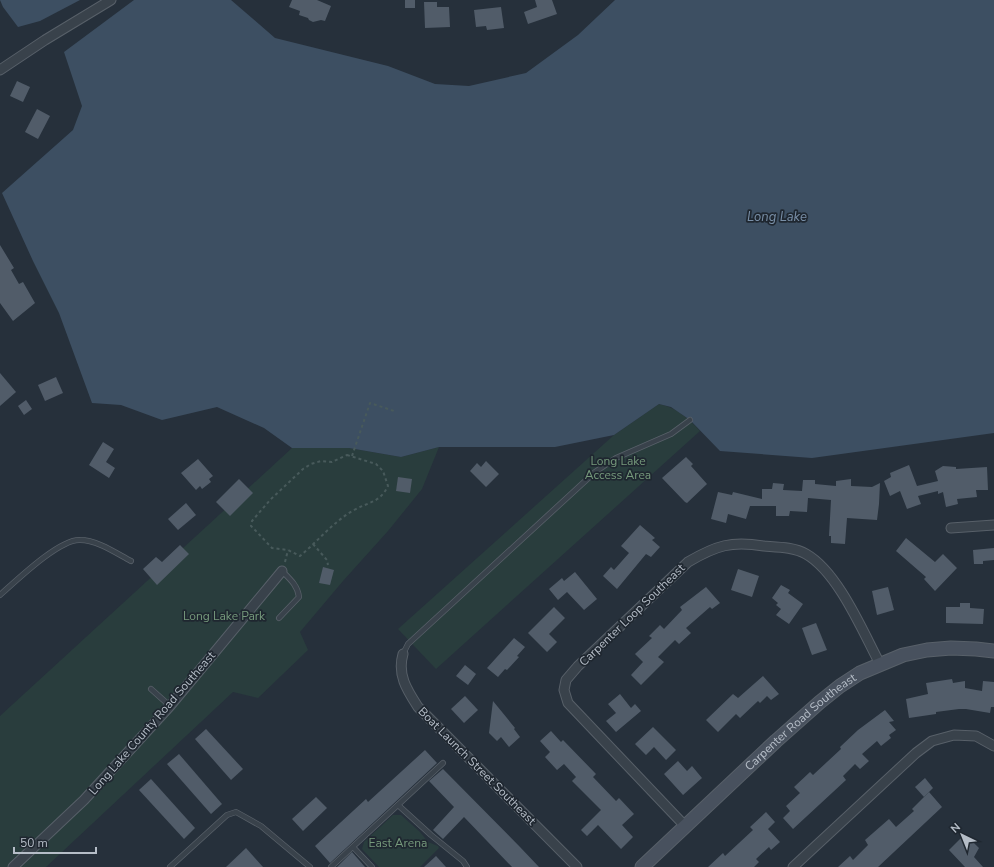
<svg xmlns="http://www.w3.org/2000/svg" width="994" height="867" font-family="'Nunito Sans',sans-serif">
<rect width="100%" height="100%" fill="#26303b"/>
<g fill="#293d3d">
<path d="M659 404C677 408 688 418 700 431L436 669 398 629 614 435Z"/>
<polygon points="439,447 422,489 388,531 343,581 300,632 308,650 258,698 233,692 46,867 0,867 0,716 292,448 349,448 401,457"/>
<polygon points="393,815 401,815 420,832 428,842 438,846 439,848 420,867 379,867 362,849 364,842"/>
</g>
<g fill="#3d4f62">
<polygon points="0,0 80,0 40,21 18,27 3,7"/>
<polygon points="134,0 231,0 275,38 388,66 435,84 469,86 526,73 578,35 615,0 994,0 994,433 812,458 720,451 690,420 671,407 659,404 614,435 555,447 439,447 401,457 349,448 292,448 264,428 217,407 162,420 121,405 92,403 59,313 33,261 2,193 73,130 82,106 64,52"/>
</g>
<g fill="#515c69">
<polygon points="292,0 317,0 331,6 325,21 321,20 313,22 309,20 308,18 299,15 300,11 289,7"/>
<rect x="405" y="0" width="10" height="8"/>
<polygon points="535,0 552,0 557,14 528,24 524,12 537,7"/>
<polygon points="424,2 437,2 437,7 449,7 450,27 425,28"/>
<polygon points="501,7 504,28 487,30 486,26 476,27 474,10"/>
<polygon points="17,81 30,87 23,102 10,96"/>
<polygon points="37,109 50,116 38,139 25,132"/>
<polygon points="0,245 14,268 11,270 19,284 23,282 35,303 13,321 0,303"/>
<polygon points="0,373 16,392 0,406"/>
<polygon points="56,377 63,393 45,401 38,385"/>
<polygon points="26,400 32,409 24,415 18,406"/>
<polygon points="103,442 114,449 106,462 115,468 109,478 89,465"/>
<polygon points="686,457 693,464 691,466 707,484 687,503 685,502 662,478"/>
<polygon points="198,459 213,476 209,479 211,482 202,489 200,486 196,490 181,473"/>
<polygon points="486,461 499,474 486,487 470,471 477,463 481,467"/>
<polygon points="909,465 917,486 938,481 935,471 943,466 956,467 956,469 987,467 988,490 976,490 977,497 957,499 958,504 946,507 943,492 938,494 938,491 918,496 921,504 907,509 900,491 890,496 884,481 891,477 890,473"/>
<polygon points="398,477 412,479 410,493 396,491"/>
<polygon points="239,479 253,493 230,516 216,502"/>
<polygon points="851,479 851,486 872,487 880,483 879,504 877,520 847,518 845,544 831,543 831,536 829,536 831,500 808,498 807,512 790,511 789,516 776,516 776,506 750,506 746,519 728,514 726,523 711,519 718,492 732,495 733,492 762,499 762,489 772,489 773,483 784,484 783,490 802,491 803,480 815,480 815,484 836,486 836,481"/>
<polygon points="186,503 196,515 178,530 168,519"/>
<polygon points="640,525 655,538 652,540 660,547 651,557 646,554 617,589 603,576 611,567 614,570 629,553 621,546"/>
<polygon points="906,538 935,562 943,554 957,568 935,591 924,579 926,577 896,551"/>
<polygon points="180,545 189,554 157,585 143,569 156,557 162,562"/>
<polygon points="994,548 994,560 983,561 983,564 974,564 973,550"/>
<polygon points="323,567 334,570 330,585 319,583"/>
<polygon points="738,569 759,576 752,597 731,590"/>
<polygon points="575,572 597,599 584,610 567,592 558,600 549,589 562,578 564,581"/>
<polygon points="781,585 790,590 788,593 803,604 789,624 776,615 781,609 776,605 778,603 772,598"/>
<polygon points="706,587 720,603 712,609 710,607 686,628 691,633 679,644 675,640 658,657 664,662 641,685 631,675 643,662 635,654 652,638 649,636 660,625 664,629 682,610 680,607"/>
<polygon points="888,587 894,610 877,615 872,591"/>
<polygon points="960,603 970,603 970,608 984,609 983,624 946,623 946,607 960,607"/>
<polygon points="554,607 565,618 549,634 557,642 547,652 528,633"/>
<polygon points="816,623 827,650 812,655 802,628"/>
<polygon points="514,638 525,647 517,656 519,657 507,670 505,669 498,677 487,668"/>
<polygon points="465,665 476,674 468,685 456,676"/>
<polygon points="763,676 779,694 771,700 767,696 760,703 758,701 740,718 736,714 718,732 706,720 733,694 738,698"/>
<polygon points="952,679 953,683 965,681 965,688 982,691 983,681 994,682 994,707 991,707 990,713 966,709 959,709 936,712 936,714 909,718 906,699 928,694 926,683"/>
<polygon points="620,694 631,708 635,704 641,711 616,732 606,721 616,713 608,704"/>
<polygon points="465,696 478,710 464,723 451,709"/>
<polygon points="493,701 515,728 514,729 520,737 509,747 501,737 497,741 489,733"/>
<polygon points="885,710 894,721 889,722 896,730 889,735 891,738 881,746 877,741 862,754 869,761 860,769 855,764 843,776 846,780 793,829 783,818 790,811 786,806 800,793 794,787 810,772 813,775 841,749 840,747 858,730"/>
<polygon points="653,727 676,750 666,760 654,747 646,755 635,744"/>
<polygon points="206,729 243,769 231,780 195,739"/>
<polygon points="551,731 561,742 563,740 596,774 593,777 616,801 619,798 634,814 622,825 633,837 621,849 598,825 587,836 581,830 601,810 572,781 576,777 564,764 557,770 545,757 550,752 540,741"/>
<polygon points="425,750 437,763 330,863 315,846 366,799 368,802"/>
<polygon points="179,754 222,804 211,814 167,764"/>
<polygon points="678,761 687,771 692,766 702,778 683,795 664,774"/>
<polygon points="443,769 520,847 539,867 512,867 464,817 443,839 433,830 454,807 429,781"/>
<polygon points="925,778 933,788 924,797 915,787"/>
<polygon points="151,779 195,828 184,839 139,790"/>
<polygon points="929,792 942,807 878,867 838,867 850,856 853,860 868,845 865,840 889,819 896,827 914,811 912,809"/>
<polygon points="316,797 327,808 303,831 292,819"/>
<polygon points="766,812 775,822 768,829 780,842 771,850 769,847 756,859 759,862 754,867 708,867 723,853 725,856 753,830 750,827"/>
<polygon points="965,834 979,848 974,857 983,867 965,867 949,850"/>
<polygon points="246,848 263,867 226,867"/>
<polygon points="352,852 365,867 337,867"/>
<polygon points="436,856 446,867 424,867"/>
</g>
<g fill="none" stroke-linecap="round" stroke-linejoin="round">
<g stroke="#586069" stroke-width="6">
<g id="lane">
<path d="M0 595C16 581 59 539 80 540 97 540 116 553 131 561"/>
<path d="M279 618 299 597C298 586 290 579 282 571"/>
<polyline points="403,654 408,644 595,472 616,458 671,434 690,420"/>
<polyline points="151,689 170,706"/>
<polyline points="398,805 431,835 463,861 467,867"/>
<polyline points="353,847 372,867"/>
<polyline points="170,867 227,815 236,812 261,826 310,867"/>
<polyline points="331,867 443,763"/>
</g>
</g>
<g stroke="#586069" stroke-width="11">
<g id="street">
<polyline points="0,70 45,40 111,0"/>
<polyline points="951,528 994,525"/>
<path d="M403 654C397 675 407 690 418 707L577 867"/>
<path d="M685 826 568 703 564 690 566 680 578 666 688 562C717 545 731 541 764 546 777 547 794 547 806 554 838 572 863 632 880 664"/>
<polyline points="13,867 84,800 170,706 282,571"/>
<polyline points="793,867 916,753 932,741 954,735 976,736 994,746"/>
</g>
</g>
<g stroke="#586069" stroke-width="15">
<g id="secondary">
<path id="s1" d="M642 867 776 741 820 702 840 686 860 673 903 655 927 650 951 648 976 649 994 651"/>
</g>
</g>
<g stroke="#485a5b" stroke-width="2" stroke-dasharray="3 3" stroke-linecap="butt">
<path d="M347 455 376 464 383 471 388 486C380 503 368 502 354 510 333 522 318 541 300 556L288 550 272 548 254 529 251 526 252 521 270 500 303 469 311 464 321 461 332 462Z"/>
<polyline points="352,456 370,403 394,411"/>
<polyline points="313,544 327,560 328,565"/>
<polyline points="285,562 288,550"/>
</g>
<use href="#lane" stroke="#39424b" stroke-width="4.5"/>
<use href="#street" stroke="#39424b" stroke-width="9"/>
<use href="#secondary" stroke="#48515e" stroke-width="13"/>
</g>
<g text-anchor="middle" dominant-baseline="central" stroke-width="3.5" stroke-linejoin="round" paint-order="stroke">
<g font-size="12" fill="#769a7c" stroke="#1f2730">
<text x="618" y="461">Long Lake<tspan x="618" dy="14">Access Area</tspan></text>
<text x="224" y="616">Long Lake Park</text>
<text x="398" y="843">East Arena</text>
</g>
<g font-size="12" fill="#b5bdc7" stroke="#1f2730">
<text transform="translate(632 615) rotate(-44)">Carpenter Loop Southeast</text>
<text transform="translate(152 723) rotate(-49)">Long Lake County Road Southeast</text>
<text stroke="none"><textPath href="#s1" startOffset="215">Carpenter Road Southeast</textPath></text>
<text transform="translate(477 766) rotate(45)">Boat Launch Street Southeast</text>
</g>
<g font-size="13" font-style="italic" fill="#798fa7" stroke="#1f2730">
<text x="777" y="217">Long Lake</text>
</g>
</g>
<g transform="translate(962 835) rotate(317)" stroke="#1f2730" stroke-width="3" paint-order="stroke">
<path d="M0-3L7 15L0 10L-7 15Z" fill="#b5bdc7"/>
<text y="-6" font-size="11" font-weight="bold" text-anchor="middle" fill="#b5bdc7">N</text>
</g>
<path d="M14 847v6h82v-6" fill="none" stroke="#b5bdc7" stroke-width="2"/>
<text x="20" y="847" font-size="12" fill="#b5bdc7" stroke="#1f2730" stroke-width="3" paint-order="stroke">50 m</text>
</svg>
